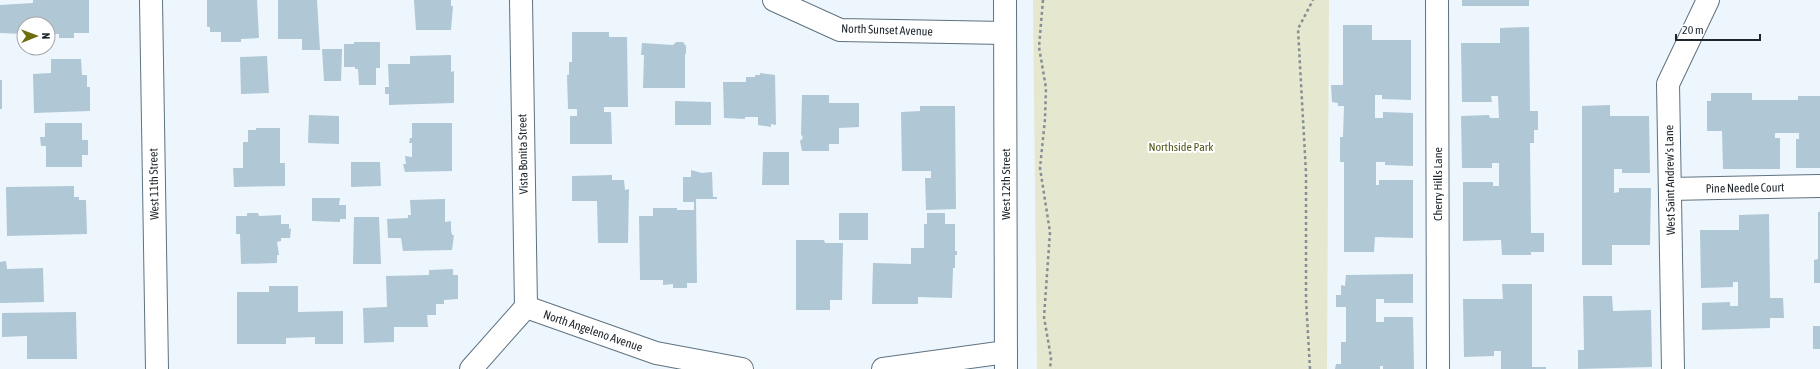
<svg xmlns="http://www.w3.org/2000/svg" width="1820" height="369" font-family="'Asap Condensed',sans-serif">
<rect width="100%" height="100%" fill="#edf6fc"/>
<polygon fill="#e5e7ce" points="1033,0 1329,0 1327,369 1037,369"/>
<g fill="#b0c7d6">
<polygon points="33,0 89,0 89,33 74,33 74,38 59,38 59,34 48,34 48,24 24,24 24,34 0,33 0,5 33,3"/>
<polygon points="207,0 257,0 259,38 241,39 241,42 221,42 221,32 210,32 210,27 207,27"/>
<polygon points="278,0 317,0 320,50 302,50 302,39 278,39"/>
<polygon points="414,0 451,0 451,6 453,6 451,30 416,30"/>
<rect x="1462" y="0" width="67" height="6"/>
<polygon points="1343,25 1372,25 1372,40 1411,40 1411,100 1382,99 1382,95 1375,95 1375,118 1383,118 1383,112 1413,113 1413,166 1385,165 1385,162 1376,162 1376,185 1379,185 1379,180 1413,180 1413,238 1375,237 1374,252 1344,252 1344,162 1340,162 1340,137 1343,137 1344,106 1338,106 1338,103 1332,102 1331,85 1343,85"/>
<polygon points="1529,27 1530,111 1538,111 1538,130 1534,130 1534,143 1530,143 1531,233 1544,233 1544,252 1531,252 1531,255 1502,255 1501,240 1463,241 1463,182 1493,182 1493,186 1499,186 1499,163 1492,163 1492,168 1462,168 1461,116 1489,115 1490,118 1499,118 1498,96 1491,96 1492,102 1462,102 1461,43 1500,43 1500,28"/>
<polygon points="572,32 609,32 609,37 627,37 628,107 604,107 604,112 611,112 612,144 570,144 570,116 577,116 577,109 568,109 567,75 569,75 569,62 572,62"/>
<polygon points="354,42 380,42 380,68 376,68 376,85 359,85 358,69 355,69 355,67 344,67 344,44 354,44"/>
<polygon points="676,42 683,42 686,46 686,54 685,54 685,88 643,88 644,55 641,55 642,43 673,45"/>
<polygon points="322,49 342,49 341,81 324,81"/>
<polygon points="451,55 451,72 454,71 454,103 389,105 389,94 385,94 385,87 389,87 388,64 410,64 410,56"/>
<polygon points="267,56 269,93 241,94 240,57"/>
<polygon points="51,59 81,59 82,75 87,75 87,87 90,87 90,111 34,113 33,74 51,73"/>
<polygon points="760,73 775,75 776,125 771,124 771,127 758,125 758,117 745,117 745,119 724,118 723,82 746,82 746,77 755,77 755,75 760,75"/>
<rect x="0" y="80" width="2" height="29"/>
<polygon points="1711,93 1752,93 1752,100 1798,100 1798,96 1820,96 1820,168 1796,168 1796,139 1799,139 1799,133 1775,133 1775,138 1780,138 1780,169 1723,169 1722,131 1707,131 1707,101 1711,101"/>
<polygon points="802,95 829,95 829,103 859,103 859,127 839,128 839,144 829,144 829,151 802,151 800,141 803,138 801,134"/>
<polygon points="675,101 711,102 711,125 675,125"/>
<polygon points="1610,105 1610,116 1649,116 1650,173 1622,173 1622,169 1614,169 1614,193 1619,192 1619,188 1651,188 1650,245 1612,245 1612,265 1582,265 1582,106"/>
<polygon points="920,106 955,106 956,209 926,210 925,178 931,178 931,171 902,171 901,112 920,111"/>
<polygon points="309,115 339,116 339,144 308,143"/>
<polygon points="45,123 82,123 82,140 88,140 88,155 82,155 82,167 46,167 46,146 41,146 40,137 45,137"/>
<polygon points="412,123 452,123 452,171 405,172 403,164 406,164 405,156 412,157 412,143 409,143 410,138 412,138"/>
<polygon points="256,128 280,128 280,163 285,163 285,186 234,187 233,168 243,168 243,142 248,142 248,130 256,130"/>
<polygon points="763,152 789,152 789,185 762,185"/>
<polygon points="351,162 380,162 381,186 351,187"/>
<polygon points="691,170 702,173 712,172 713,197 717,197 717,199 696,199 697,283 687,283 687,288 673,288 673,284 663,285 663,280 640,280 639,216 653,216 653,208 677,208 677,210 694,210 694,202 683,202 683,177 691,177"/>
<polygon points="612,175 612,180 624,180 625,190 629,189 628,243 598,243 597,201 572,201 572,176"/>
<polygon points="74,186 74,197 79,197 79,200 86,200 87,234 7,236 6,187"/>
<polygon points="312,198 340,198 339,205 346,205 346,219 340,219 340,222 312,221"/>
<polygon points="445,199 445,222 451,221 451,230 452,235 454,235 452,250 403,251 401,238 388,238 387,219 408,218 408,215 411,215 410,200"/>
<polygon points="1818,212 1820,212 1820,283 1814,283 1814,260 1818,259"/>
<polygon points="247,213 258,213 259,216 281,215 281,224 289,224 289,229 291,228 290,238 281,238 281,241 277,242 279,255 277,255 277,263 241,264 240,234 236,234 236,216 247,216"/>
<rect x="839" y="213" width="29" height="27"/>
<polygon points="927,213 945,213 945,224 955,224 955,251 957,251 957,255 955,255 955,268 953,268 952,298 918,297 918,304 872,304 873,263 911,264 911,248 924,248 924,224 927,224"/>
<polygon points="1769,214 1770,298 1783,298 1784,318 1770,318 1770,328 1702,330 1702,303 1730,302 1730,306 1738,306 1738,282 1733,282 1733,287 1701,288 1700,230 1739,230 1739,215"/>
<polygon points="354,217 379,217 381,264 353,264"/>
<polygon points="796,240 824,240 825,243 843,243 842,300 830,300 830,310 796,310"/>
<polygon points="6,261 7,269 43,268 44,302 0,303 0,262"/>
<polygon points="453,269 453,275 458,275 458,299 444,300 444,304 436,304 436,315 427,315 428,327 394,327 394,342 364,343 363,308 387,307 386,276 429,275 429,270"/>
<polygon points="1413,274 1413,303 1384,303 1384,299 1376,299 1376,322 1384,322 1384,317 1413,317 1414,369 1383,369 1383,366 1380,366 1380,369 1335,369 1336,364 1341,364 1341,342 1346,342 1346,307 1336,307 1336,295 1341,295 1341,285 1345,286 1346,275"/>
<polygon points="1502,284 1532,284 1532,367 1546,367 1546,369 1501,369 1501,351 1494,351 1494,356 1464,357 1463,299 1503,299"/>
<polygon points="269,286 298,286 298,312 343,311 343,344 315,344 315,337 286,338 286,344 237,344 237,292 269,292"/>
<polygon points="1583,296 1612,296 1613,311 1651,310 1652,367 1578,369 1578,350 1584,350"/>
<polygon points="76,312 77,359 27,359 27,336 2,337 2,313"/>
<rect x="1813" y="326" width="7" height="23"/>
</g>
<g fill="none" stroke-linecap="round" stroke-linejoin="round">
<g stroke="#5e7280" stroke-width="24">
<g id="street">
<polyline points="521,0 526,307"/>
<polyline points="774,0 840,30 1005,33"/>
<polyline points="1005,0 1006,369"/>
<polyline points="1437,0 1438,369"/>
<polyline points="1670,189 1820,186"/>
<polyline points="471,369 526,307 656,353 742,369"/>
<polyline points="883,369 1006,352"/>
<polyline points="1673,369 1668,84 1708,0"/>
</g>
</g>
<g stroke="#5e7280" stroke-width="24">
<polyline id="secondary" points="151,0 157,369"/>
</g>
<g stroke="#868f95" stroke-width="2.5" stroke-dasharray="3 3" stroke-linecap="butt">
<polyline points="1043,0 1039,47 1046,88 1045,119 1040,168 1050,232 1044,317 1051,358 1050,369"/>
<polyline points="1310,369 1306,300 1306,173 1298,29 1313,0"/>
</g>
<use href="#street" stroke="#fff" stroke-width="22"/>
<use href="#secondary" stroke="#fff" stroke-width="22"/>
</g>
<g text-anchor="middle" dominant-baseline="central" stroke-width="4" stroke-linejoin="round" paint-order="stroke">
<g font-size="12" fill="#1e262c" stroke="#fff">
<text transform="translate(887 30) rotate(2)">North Sunset Avenue</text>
<text transform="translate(523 154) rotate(-91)">Vista Bonita Street</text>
<text transform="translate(1670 180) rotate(-91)">West Saint Andrew's Lane</text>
<text transform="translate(154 184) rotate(-91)">West 11th Street</text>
<text transform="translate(1006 184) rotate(-90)">West 12th Street</text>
<text transform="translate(1438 184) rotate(-90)">Cherry Hills Lane</text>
<text transform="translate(1745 188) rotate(-1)">Pine Needle Court</text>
<text transform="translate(593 331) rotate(19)">North Angeleno Avenue</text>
</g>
<g font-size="12" fill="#57581d" stroke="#fff">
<text x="1181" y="147">Northside Park</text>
</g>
</g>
<g transform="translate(36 36) rotate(89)"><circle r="19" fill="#ffffff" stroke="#a5a8ab"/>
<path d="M0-3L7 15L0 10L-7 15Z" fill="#6d6d0f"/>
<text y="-6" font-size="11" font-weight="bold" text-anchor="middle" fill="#1e262c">N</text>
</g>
<path d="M1676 34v6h84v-6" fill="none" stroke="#1e262c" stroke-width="2"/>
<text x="1682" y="34" font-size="12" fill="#1e262c" stroke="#ffffff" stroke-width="3" paint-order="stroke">20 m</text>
</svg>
